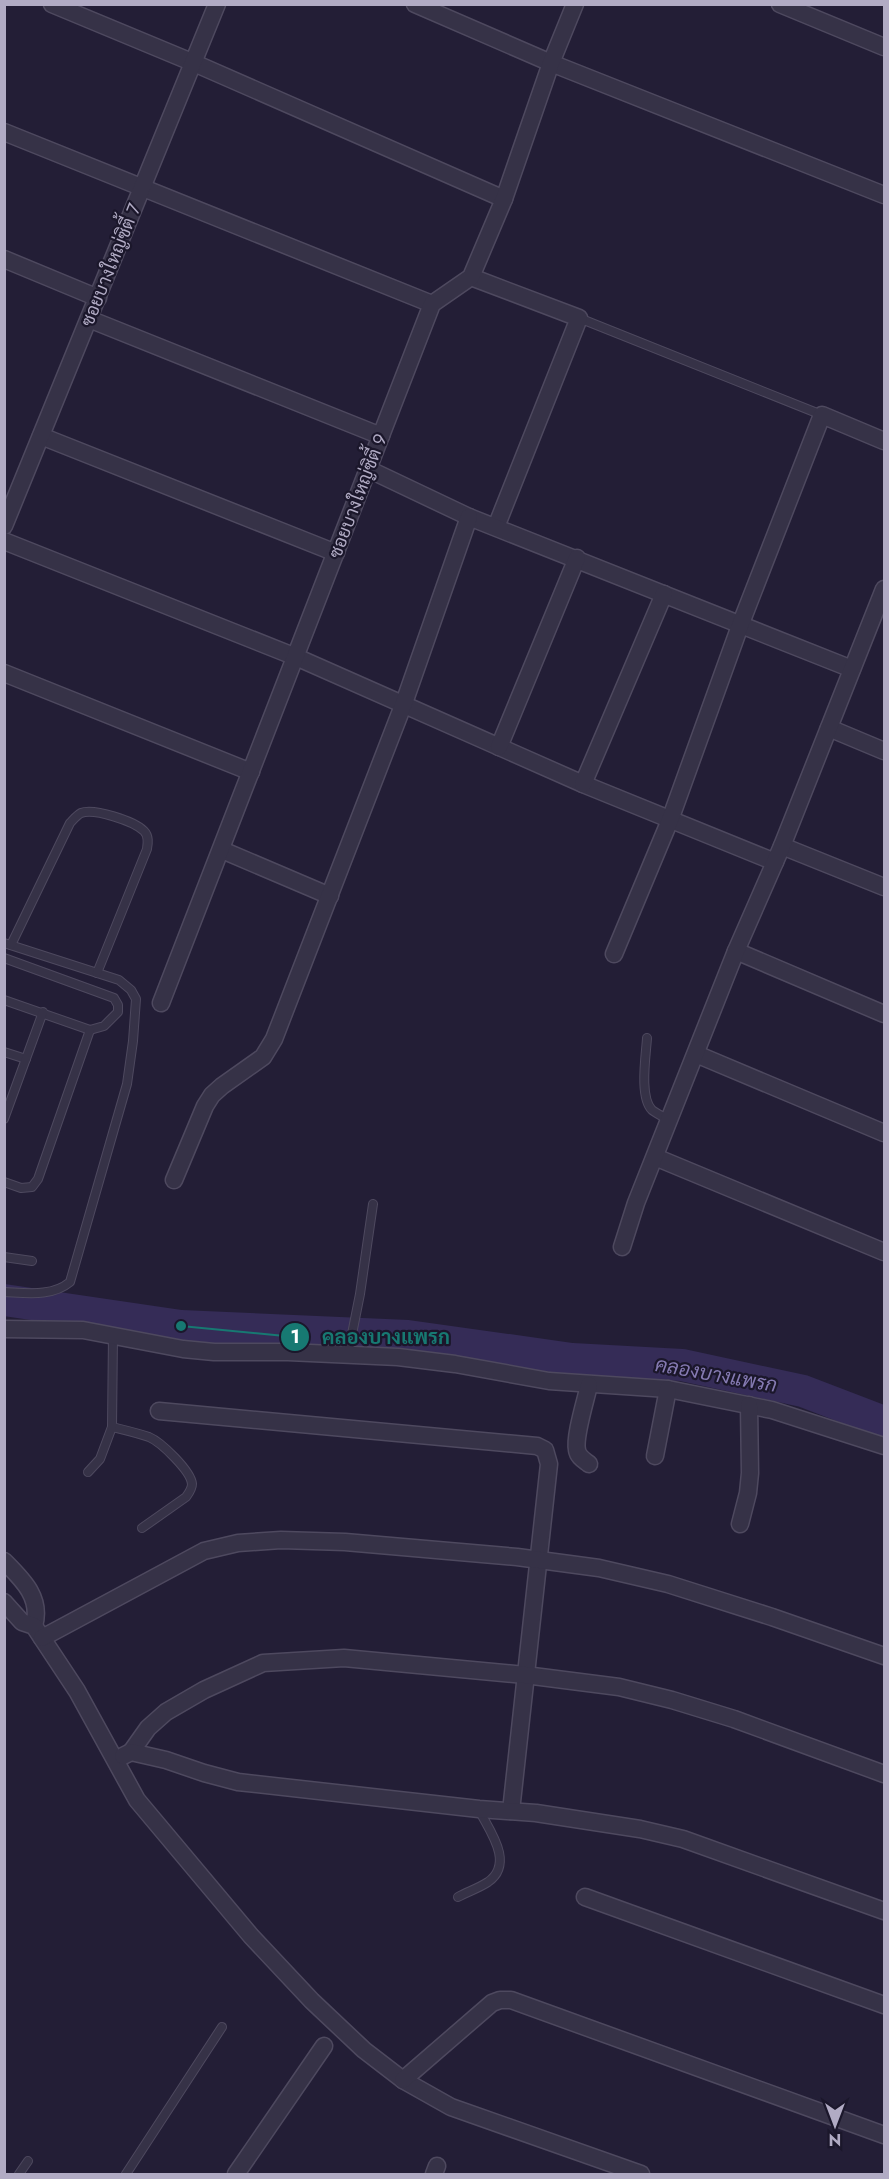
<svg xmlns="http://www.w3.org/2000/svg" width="889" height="2179" font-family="Jost,Sarabun,sans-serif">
<rect width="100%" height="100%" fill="#231e36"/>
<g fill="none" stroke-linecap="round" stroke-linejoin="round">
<polyline stroke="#352c57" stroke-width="32" points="4,1300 181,1326 408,1336 572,1359 682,1365 803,1391 884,1422"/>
<g stroke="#4e495f" stroke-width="10">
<g id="service">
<polyline points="579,318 822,415"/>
<path d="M4 943 119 980 131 990 136 999 133 1041 127 1084 70 1282C52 1297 27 1293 4 1292"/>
<path d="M11 945 70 823C73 820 77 815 81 813 94 808 134 821 144 831 149 836 148 843 147 849L97 973"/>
<polyline points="4,958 114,998 118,1005 118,1012 104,1026 90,1030 4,1000"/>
<path d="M647 1038C646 1055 639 1097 652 1110 657 1114 664 1117 669 1120"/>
<polyline points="4,1052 26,1059"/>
<polyline points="4,1119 43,1012"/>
<polyline points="4,1182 21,1188 32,1187 38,1179 90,1030"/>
<polyline points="4,1257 32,1261"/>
<polyline points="348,1354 360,1294 373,1204"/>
<path d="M112 1427C124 1430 137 1433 149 1437 161 1442 191 1471 192 1484 192 1489 189 1493 186 1497L142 1528"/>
<polyline points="88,1472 100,1459 112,1427 113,1335"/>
<path d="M458 1897C467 1892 479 1888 488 1882 515 1863 489 1830 479 1810"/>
<polyline points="19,2174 28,2161"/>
<polyline points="126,2174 222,2027"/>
</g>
</g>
<g stroke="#4e495f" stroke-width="19">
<g id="minor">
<polyline points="52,4 194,63 504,199"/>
<polyline points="415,4 551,63 884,195"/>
<polyline points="780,4 884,47"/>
<polyline points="4,132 432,304"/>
<polyline points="4,259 98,298"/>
<polyline points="471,277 579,318 496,527"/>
<polyline points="89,319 381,436"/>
<polyline points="41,436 336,553"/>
<polyline points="368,469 469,517 852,669"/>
<polyline points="4,526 217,4"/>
<polyline points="4,541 296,657 583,784 775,862"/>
<polyline points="4,673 251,772"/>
<polyline points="829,728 884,751"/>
<polyline points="499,747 577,558"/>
<polyline points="583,784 664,594"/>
<polyline points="782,846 884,887"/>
<polyline points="222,850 330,896"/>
<polyline points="736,951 884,1014"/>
<polyline points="614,954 670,820 741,623 822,415 884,441"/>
<polyline points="161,1003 432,304 471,277 504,199 551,63 575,4"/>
<polyline points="696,1054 884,1133"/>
<polyline points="655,1157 884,1252"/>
<polyline points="174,1180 205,1106 212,1095 222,1086 263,1057 274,1039 404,703 469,517"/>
<polyline points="622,1247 636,1203 736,951 782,846 884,589"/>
<polyline points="4,1329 83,1330 183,1349 214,1352 288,1352 398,1357 455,1364 549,1381 668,1389 772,1410 884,1446"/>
<path d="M589 1385C586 1399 574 1437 577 1450 578 1457 584 1460 589 1464"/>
<polyline points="159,1411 537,1446 545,1450 549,1464 511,1811"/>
<polyline points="655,1456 668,1389"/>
<polyline points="740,1524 748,1493 750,1473 749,1405"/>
<path d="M4 1561C23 1580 42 1598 34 1626"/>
<polyline points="4,1602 22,1622 34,1626 77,1691 137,1800 251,1936 312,2001 364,2050 403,2080 451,2107 641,2174"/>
<polyline points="42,1638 204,1551 238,1543 281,1540 345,1542 517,1557 599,1568 668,1584 772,1617 884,1656"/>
<polyline points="131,1752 148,1728 166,1712 204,1690 263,1663 344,1658 525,1675 619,1687 672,1700 734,1719 884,1774"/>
<polyline points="123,1756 131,1752 166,1760 204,1773 238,1782 479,1809 536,1813 640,1829 683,1839 884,1911"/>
<polyline points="585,1897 884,2005"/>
<polyline points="403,2080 492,2003 500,2000 511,2000 884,2135"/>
<polyline points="236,2174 324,2046"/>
<polyline points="434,2174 437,2166"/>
</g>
</g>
<use href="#service" stroke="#363247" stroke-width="8"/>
<use href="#minor" stroke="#363247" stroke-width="16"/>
</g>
<g text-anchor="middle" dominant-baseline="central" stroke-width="4.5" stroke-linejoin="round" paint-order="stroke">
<g font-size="18" fill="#b1abc4" stroke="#1b172b">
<text transform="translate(111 265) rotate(-68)">ซอยบางใหญ่ซิตี้ 7</text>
<text transform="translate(358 496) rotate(-69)">ซอยบางใหญ่ซิตี้ 9</text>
</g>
<g font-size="20" font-style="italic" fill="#857ab2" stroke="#1b172b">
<text transform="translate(716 1375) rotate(10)">คลองบางแพรก</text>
</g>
</g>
<path fill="none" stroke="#177972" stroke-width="2" d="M181 1326L295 1337"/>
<g fill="#177972" stroke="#1b172b" stroke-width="2">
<circle cx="181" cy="1326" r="6"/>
<circle cx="295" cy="1337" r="15"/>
</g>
<g font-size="18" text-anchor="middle" font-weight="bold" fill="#fff">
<text x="295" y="1343">1</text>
</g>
<g font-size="20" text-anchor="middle" font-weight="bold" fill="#177972" stroke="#1b172b" stroke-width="4.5" stroke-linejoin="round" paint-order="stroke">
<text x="386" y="1344">คลองบางแพรก</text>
</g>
<rect width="889" height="2179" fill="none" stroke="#b1abc4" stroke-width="12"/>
<g transform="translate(835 2125) rotate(180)" stroke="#1b172b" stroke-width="4.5" paint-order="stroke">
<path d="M0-4.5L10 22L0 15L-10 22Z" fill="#b1abc4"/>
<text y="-9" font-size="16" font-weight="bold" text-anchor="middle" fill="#b1abc4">N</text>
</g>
</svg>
